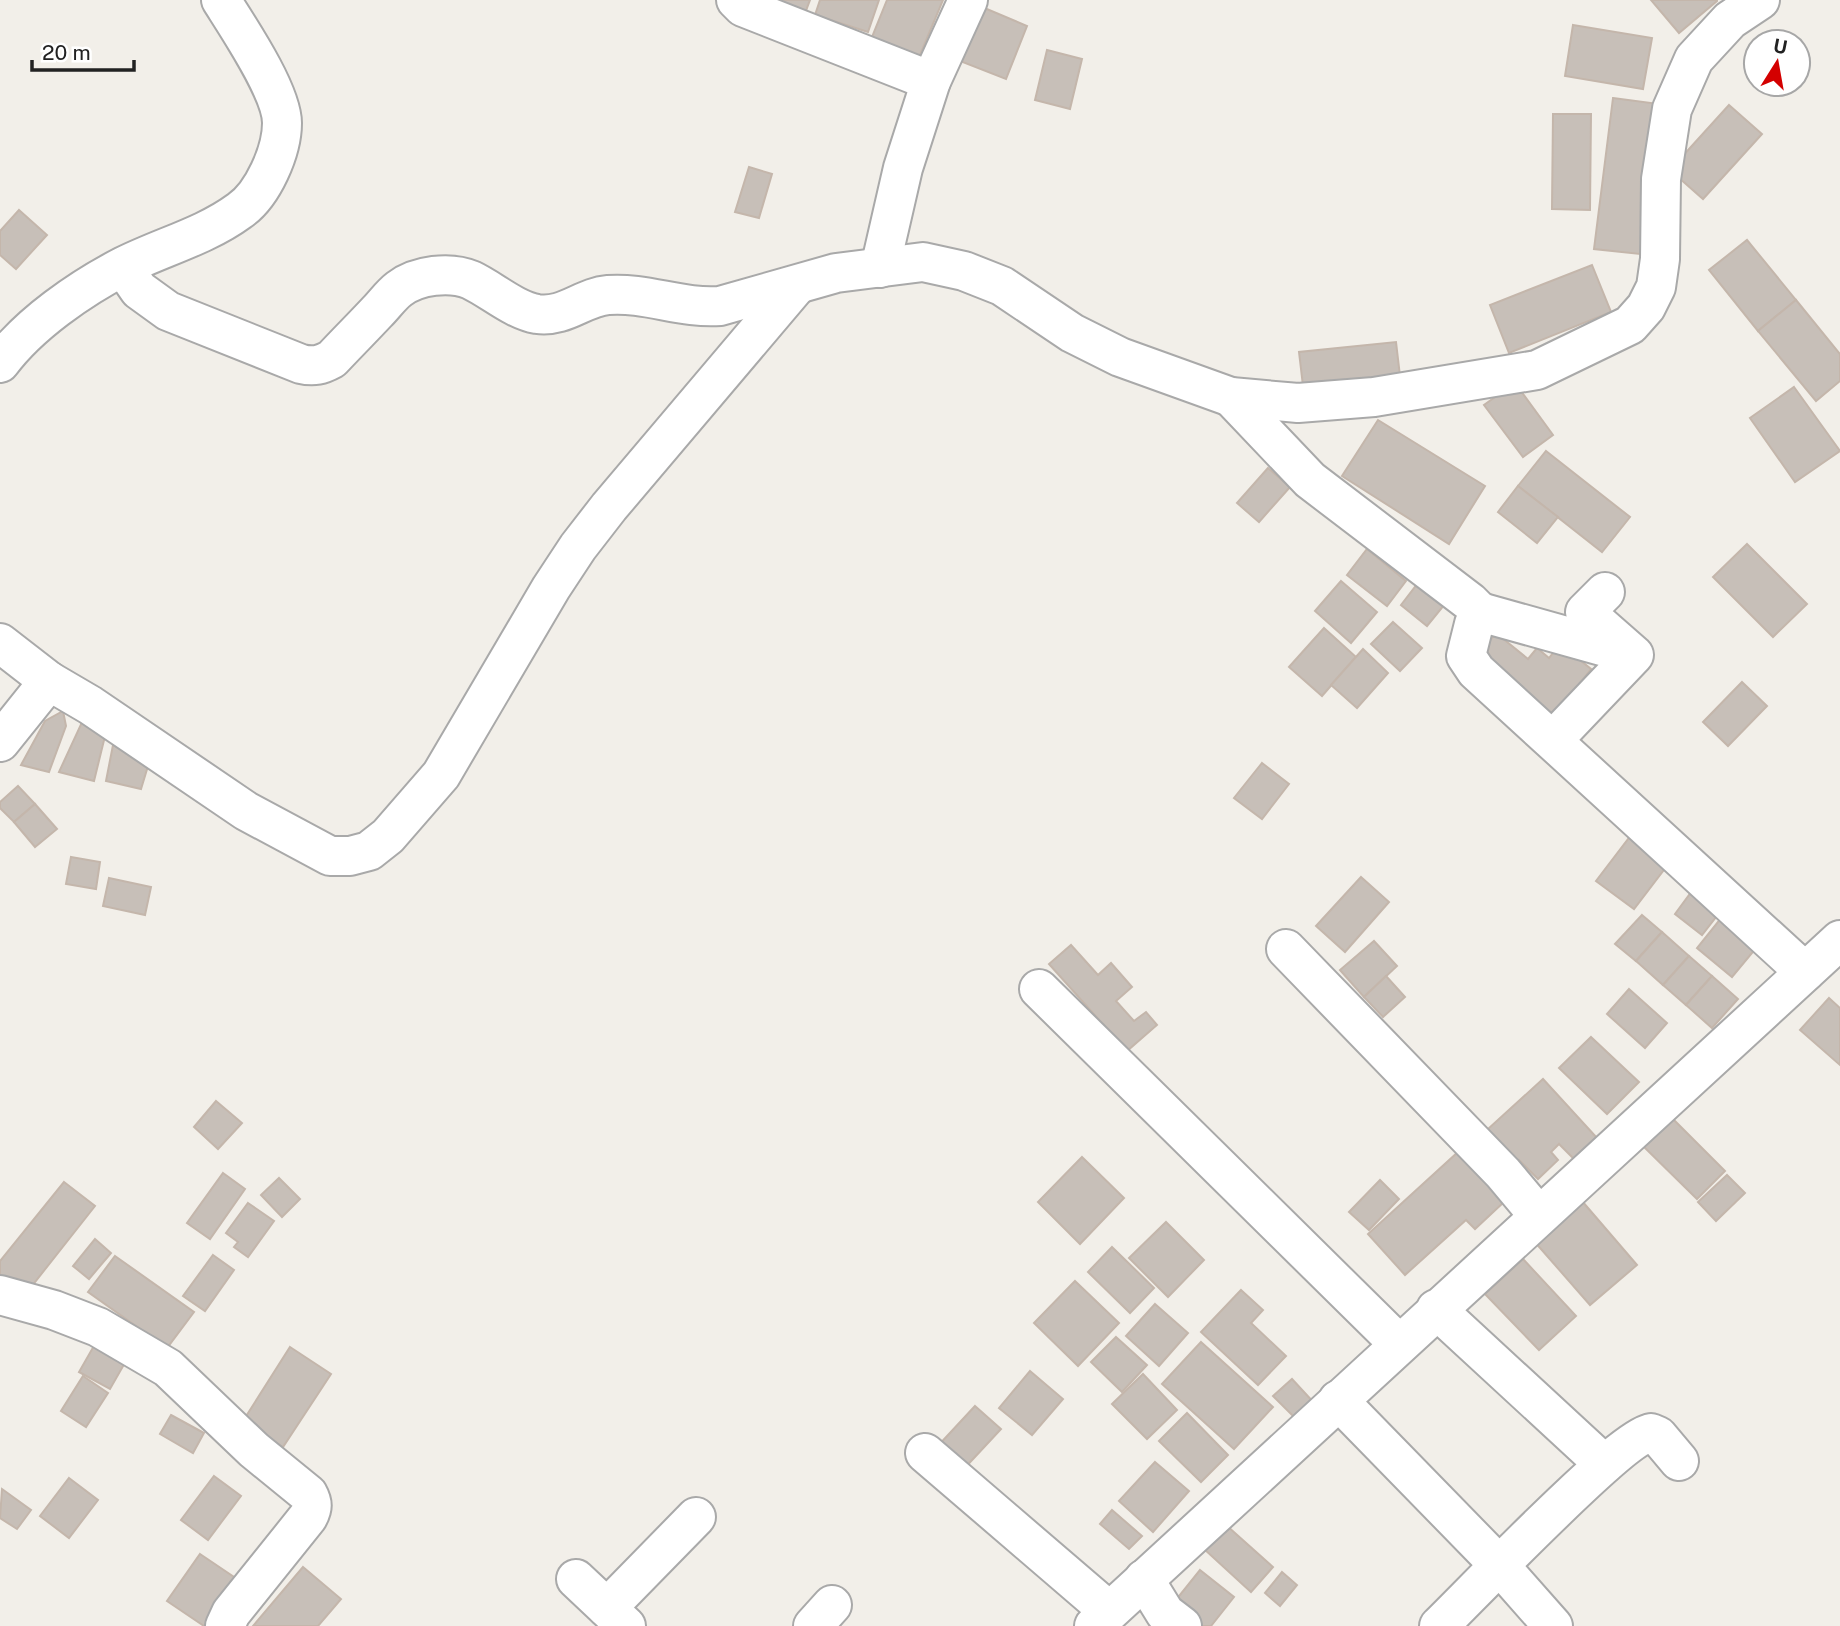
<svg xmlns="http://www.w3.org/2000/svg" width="1840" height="1626" font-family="'Public Sans',sans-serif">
<rect width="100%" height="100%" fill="#f2efe9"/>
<g fill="#c7bfb8" stroke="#c4b6ab" stroke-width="2">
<polygon points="766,0 810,0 804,16"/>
<polygon points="820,0 879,0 868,32 815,15"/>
<polygon points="887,0 943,0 915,67 868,47"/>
<polygon points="1651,0 1717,0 1717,1 1679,33"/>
<polygon points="982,7 1027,26 1006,79 960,61"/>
<polygon points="1573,25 1652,38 1643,89 1565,76"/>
<polygon points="1047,50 1082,59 1070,109 1035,100"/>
<polygon points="1613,98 1659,104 1640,254 1594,249"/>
<polygon points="1729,105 1762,134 1703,199 1670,170"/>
<polygon points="1553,114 1591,114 1590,210 1552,209"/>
<polygon points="749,167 772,174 759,218 735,212"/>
<polygon points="19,210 47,235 16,269 0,255 0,231"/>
<polygon points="1747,240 1796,300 1758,331 1709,270"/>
<polygon points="1592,265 1611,312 1509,353 1490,305"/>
<polygon points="1796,300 1840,354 1840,381 1816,401 1758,331"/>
<polygon points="1396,342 1400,376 1303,386 1299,352"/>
<polygon points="1515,383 1553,435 1523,457 1484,405"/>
<polygon points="1794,387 1840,451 1795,482 1750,418"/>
<polygon points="1378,420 1485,486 1449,544 1342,476"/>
<polygon points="1546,451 1630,517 1602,552 1518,486"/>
<polygon points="1268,468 1290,487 1259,522 1237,503"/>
<polygon points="1518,486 1558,517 1537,543 1498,512"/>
<polygon points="1747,544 1807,604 1773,637 1713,577"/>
<polygon points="1367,549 1406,581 1387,606 1347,575"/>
<polygon points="1341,581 1377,612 1351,643 1315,611"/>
<polygon points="1418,583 1445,604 1427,626 1401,605"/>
<polygon points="1393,622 1422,648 1400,671 1371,644"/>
<polygon points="1324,628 1356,657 1322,696 1289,667"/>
<polygon points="1496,633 1528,659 1537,648 1549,658 1560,644 1591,669 1553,717 1477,656"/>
<polygon points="1363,649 1388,673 1357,708 1331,685"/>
<polygon points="1742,682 1767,706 1728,746 1703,722"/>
<polygon points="63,711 66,726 49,772 21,765 45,721"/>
<polygon points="83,720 106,732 94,781 59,772"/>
<polygon points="113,745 148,766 141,789 106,781"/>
<polygon points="1262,763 1289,784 1262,819 1234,798"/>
<polygon points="18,786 35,804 14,822 0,808 0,802"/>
<polygon points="35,804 57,829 35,847 14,822"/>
<polygon points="1635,830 1673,858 1634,909 1596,881"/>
<polygon points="71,857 100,862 96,889 66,884"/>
<polygon points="1361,877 1389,902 1345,952 1316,926"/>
<polygon points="109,878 151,887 145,915 103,906"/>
<polygon points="1692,891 1720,912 1702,935 1675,914"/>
<polygon points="1726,912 1762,941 1732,977 1697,948"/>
<polygon points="1642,915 1662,932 1636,961 1615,944"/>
<polygon points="1662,932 1689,956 1663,985 1636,961"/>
<polygon points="1374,941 1397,966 1364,997 1340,970"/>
<polygon points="1071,945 1098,975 1111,963 1132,987 1116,1001 1134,1021 1146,1012 1157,1025 1127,1051 1049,964"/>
<polygon points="1689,956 1712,976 1686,1005 1663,985"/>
<polygon points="1386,976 1405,997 1383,1017 1364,997"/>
<polygon points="1712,976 1738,999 1712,1028 1686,1005"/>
<polygon points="1629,989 1667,1023 1645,1048 1607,1014"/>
<polygon points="1829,998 1840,1008 1840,1065 1800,1030"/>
<polygon points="1591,1037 1639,1082 1607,1114 1559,1068"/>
<polygon points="1543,1079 1597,1138 1574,1159 1559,1144 1551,1152 1558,1160 1538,1179 1519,1160 1507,1171 1477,1139"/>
<polygon points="216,1101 242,1123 218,1149 194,1127"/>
<polygon points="1670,1116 1725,1171 1697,1199 1641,1144"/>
<polygon points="1458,1152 1504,1202 1475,1229 1466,1220 1405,1275 1368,1234"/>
<polygon points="1082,1157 1124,1198 1080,1244 1038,1202"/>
<polygon points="223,1173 245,1189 210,1239 187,1223"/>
<polygon points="1727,1175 1745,1193 1716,1221 1698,1202"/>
<polygon points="279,1178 300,1199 282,1217 261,1195"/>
<polygon points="1380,1180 1399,1199 1369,1230 1349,1212"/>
<polygon points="64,1182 95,1206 24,1296 0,1277 0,1261"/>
<polygon points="1582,1201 1637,1265 1590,1305 1534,1241"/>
<polygon points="248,1203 274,1221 248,1257 234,1247 238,1242 226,1233"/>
<polygon points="1166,1222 1204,1260 1168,1297 1129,1258"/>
<polygon points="95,1239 111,1253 89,1279 73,1266"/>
<polygon points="1112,1247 1154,1288 1130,1313 1088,1272"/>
<polygon points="213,1255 234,1270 205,1311 183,1296"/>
<polygon points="115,1256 194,1312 167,1348 88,1292"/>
<polygon points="1523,1259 1576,1316 1539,1350 1485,1294"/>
<polygon points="1075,1281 1119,1323 1078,1366 1034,1323"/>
<polygon points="1241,1290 1263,1310 1251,1323 1286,1356 1258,1385 1201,1332"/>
<polygon points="1155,1304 1188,1333 1159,1366 1126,1336"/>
<polygon points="1116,1337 1147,1365 1122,1392 1091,1362"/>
<polygon points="1201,1342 1273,1407 1234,1449 1162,1384"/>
<polygon points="95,1344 126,1361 110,1389 79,1372"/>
<polygon points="290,1347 331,1374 283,1447 243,1421"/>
<polygon points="1030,1371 1063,1399 1032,1435 999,1408"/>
<polygon points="1143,1374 1177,1410 1147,1439 1112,1404"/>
<polygon points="83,1376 108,1393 86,1427 61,1411"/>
<polygon points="1292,1379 1316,1405 1298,1421 1273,1396"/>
<polygon points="975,1406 1001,1429 960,1473 935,1449"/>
<polygon points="1187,1413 1228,1455 1201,1482 1159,1441"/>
<polygon points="171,1415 204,1433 193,1453 160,1434"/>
<polygon points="1155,1462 1189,1491 1153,1532 1119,1501"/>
<polygon points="214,1476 241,1496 208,1540 181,1520"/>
<polygon points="69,1478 98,1500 69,1538 40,1516"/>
<polygon points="2,1489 31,1510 17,1529 0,1518"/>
<polygon points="1112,1510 1142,1536 1129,1549 1100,1524"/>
<polygon points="1226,1525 1273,1567 1251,1592 1204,1549"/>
<polygon points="200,1554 237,1579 204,1626 167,1601"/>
<polygon points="303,1567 341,1599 318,1626 253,1626"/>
<polygon points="1200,1570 1234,1597 1211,1626 1187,1626 1167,1611"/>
<polygon points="1282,1572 1297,1585 1280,1606 1265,1593"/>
</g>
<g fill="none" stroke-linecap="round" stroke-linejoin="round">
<g stroke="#a9a9a9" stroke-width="42">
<g id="minor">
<polyline points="736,0 743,7 931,81"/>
<path d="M123 267 139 290 168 311 301 364C314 367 321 365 332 359 347 343 362 328 377 312 384 305 391 295 399 289 417 275 450 271 471 280 492 290 514 310 537 314 565 318 583 297 608 295 646 292 682 309 720 306L836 273 923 262 964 271 1002 286 1072 333 1120 357 1231 397 1298 403 1374 397 1537 370 1630 325 1646 307 1656 287 1660 259 1661 179 1672 109 1694 59 1730 20 1760 0"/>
<polyline points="880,268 903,168 931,81 968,0"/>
<path d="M0 363C29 324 81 288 124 266 162 247 205 236 239 211 263 195 282 151 282 123 282 92 238 27 221 0"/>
<polyline points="1231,397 1310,480 1470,602 1480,612 1474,624 1466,656 1476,671 1805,972"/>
<polyline points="1480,612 1623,652"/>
<polyline points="0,643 49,681 0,742"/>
<polyline points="49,681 90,705 246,811 330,856 350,856 369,851 388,836 441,775 551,588 578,547 609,507 797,285"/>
<polyline points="1553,740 1634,655 1585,612 1605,592"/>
<polyline points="1286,949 1503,1173 1539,1216"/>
<polyline points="1039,989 1399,1344"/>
<path d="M0 1295 54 1310 98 1327 168 1368 254 1450 308 1494C313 1503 313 1508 308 1517L231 1613 225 1626"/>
<polyline points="1436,1309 1604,1464"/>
<polyline points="1338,1400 1500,1566 1553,1626"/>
<polyline points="925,1453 1109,1611"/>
<polyline points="576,1579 626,1626"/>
<polyline points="1144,1579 1165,1613 1182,1626"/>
<polyline points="607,1608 696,1517"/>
<polyline points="813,1626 832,1605"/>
<polyline points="1094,1626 1840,940"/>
<path d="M1439 1626C1471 1595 1621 1437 1651 1433L1658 1436 1679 1461"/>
</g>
</g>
<use href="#minor" stroke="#fff" stroke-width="38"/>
</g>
<g transform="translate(1777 63) rotate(11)"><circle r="33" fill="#ffffff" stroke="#a7a7a7" stroke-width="2"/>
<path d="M0-5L12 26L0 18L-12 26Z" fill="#d40000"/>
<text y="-10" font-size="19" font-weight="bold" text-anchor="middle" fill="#222222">U</text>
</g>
<path d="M32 60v10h102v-10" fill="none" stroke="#222222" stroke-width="3.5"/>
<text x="42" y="60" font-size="21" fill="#222222" stroke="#ffffff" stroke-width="5" paint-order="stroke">20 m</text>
</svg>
